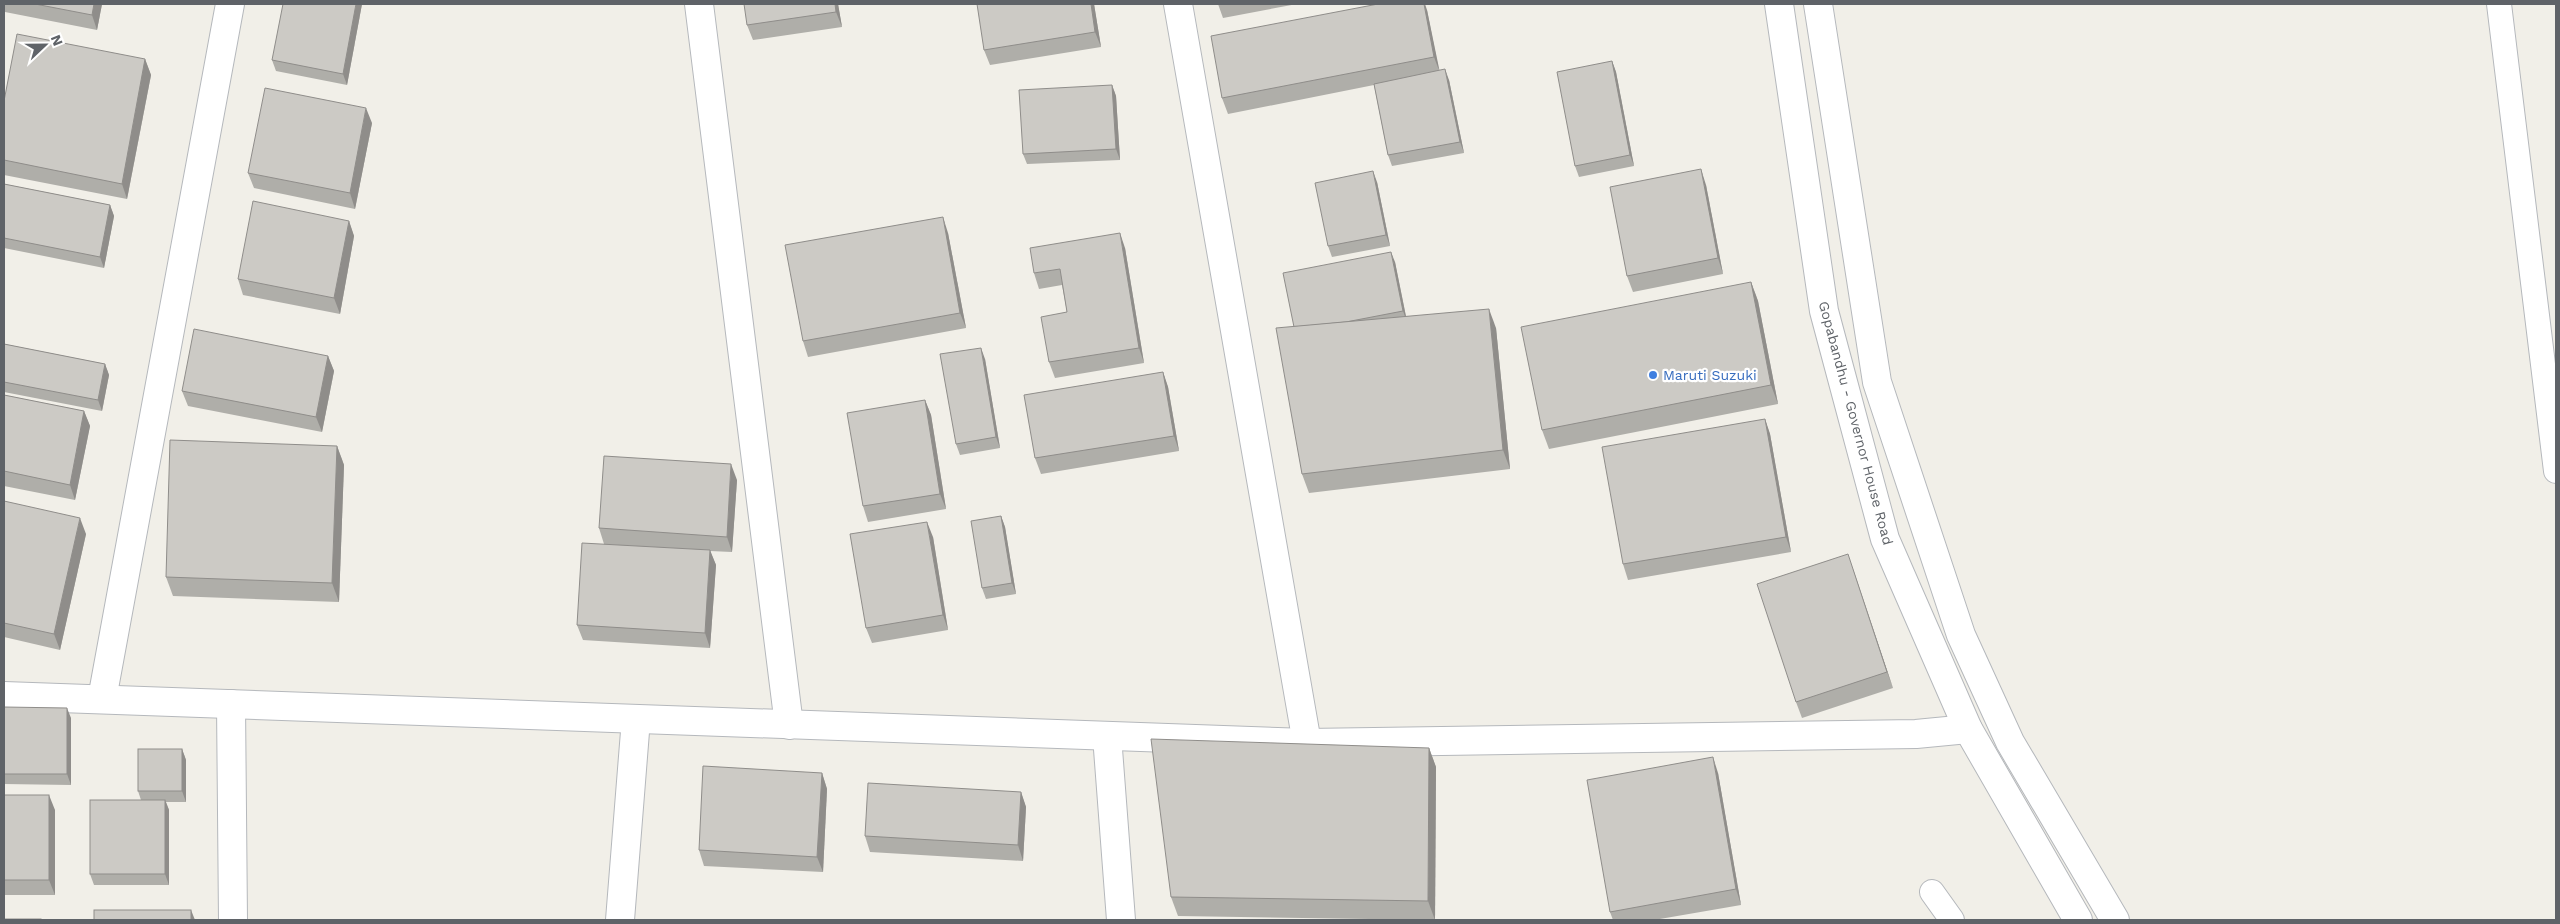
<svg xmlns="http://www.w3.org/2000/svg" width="2560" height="924" font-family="'Work Sans',sans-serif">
<rect width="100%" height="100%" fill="#f1efe8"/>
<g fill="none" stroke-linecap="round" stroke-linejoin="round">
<g stroke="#b5b8bc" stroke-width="26">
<g id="service">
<polyline points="2499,4 2556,471"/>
<polyline points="1932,892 1952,920"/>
</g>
</g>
<g stroke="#b5b8bc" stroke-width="30">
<g id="minor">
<polyline points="699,4 789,725"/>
<polyline points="1178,4 1307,743"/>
<polyline points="4,696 1307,743 1916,734 1968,729"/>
<polyline points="102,699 230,4"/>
<polyline points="231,704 233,920"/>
<polyline points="1107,736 1121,920"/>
<polyline points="620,920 636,719"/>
</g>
</g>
<g stroke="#b5b8bc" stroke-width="30">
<g id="tertiary">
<polyline points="1779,4 1824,311 1885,539 1968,729 2078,920"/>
<polyline points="1818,4 1877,382 1961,635 2010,742 2115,920"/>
</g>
</g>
<use href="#service" stroke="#fff" stroke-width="24"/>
<use href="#minor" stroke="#fff" stroke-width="28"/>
<use href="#tertiary" stroke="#fff" stroke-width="28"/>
</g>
<g fill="#afaea9">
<polygon points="4,4 102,4 97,30 5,12 4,8"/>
<polygon points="362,4 347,85 276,71 272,60"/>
<polygon points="838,4 842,27 753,40 747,25"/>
<polygon points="1094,4 1101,47 990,65 984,50"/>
<polygon points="1218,4 1297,4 1223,18"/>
<polygon points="1427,10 1439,71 1449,80 1464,153 1392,166 1388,155 1374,85 1228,114 1222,98"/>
<polygon points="145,59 151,75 127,199 4,175 4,101"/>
<polygon points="1612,61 1616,72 1634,166 1579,177 1575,166"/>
<polygon points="1112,85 1116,96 1120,160 1027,164 1023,154"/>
<polygon points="372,123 355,209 254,188 248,173"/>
<polygon points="1377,182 1390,246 1332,257 1328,246"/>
<polygon points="4,184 110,205 114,216 104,268 4,248"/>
<polygon points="1706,185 1723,274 1633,292 1627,276"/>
<polygon points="349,221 354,236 340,314 243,295 238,279"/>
<polygon points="948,233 966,328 808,357 803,341"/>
<polygon points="1125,248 1144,363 1055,378 1049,362 1067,312 1062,285 1039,289 1034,273"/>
<polygon points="1395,262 1406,316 1496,328 1510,469 1309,493 1302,474 1294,327"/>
<polygon points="1751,282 1758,301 1778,404 1549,449 1542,430"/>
<polygon points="4,344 105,364 109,375 102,411 4,392"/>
<polygon points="328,356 334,371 322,432 188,406 182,391"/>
<polygon points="985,359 1000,448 960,455 956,444"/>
<polygon points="1163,372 1168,387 1179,451 1041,474 1035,458"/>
<polygon points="4,395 84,411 90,426 75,500 4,486"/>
<polygon points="925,400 931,415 946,509 868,522 863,506"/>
<polygon points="1765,419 1770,434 1791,552 1628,580 1623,564"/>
<polygon points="337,446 344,465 339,602 173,596 166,577"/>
<polygon points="737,480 732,552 710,551 716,565 710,648 583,640 577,625 604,544 599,528"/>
<polygon points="4,501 86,534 60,650 4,637"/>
<polygon points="1001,516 1005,527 1016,594 986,599 982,588"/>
<polygon points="933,537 948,630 872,643 866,628"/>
<polygon points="1853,569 1893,688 1802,718 1796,702"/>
<polygon points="4,707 71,718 71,785 4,784"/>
<polygon points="1429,748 1436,767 1435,920 1178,916 1171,897"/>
<polygon points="182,749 186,760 186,802 166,802 169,810 169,885 94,885 90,874 141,800 138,791"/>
<polygon points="822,773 827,789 823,872 704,866 699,850"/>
<polygon points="1718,773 1741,905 1654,920 1613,920 1610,912"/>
<polygon points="1021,792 1026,807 1023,861 870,852 865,836"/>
<polygon points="4,795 55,810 55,895 4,895"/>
</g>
<g fill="#8f8d8a">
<polygon points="94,4 102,4 97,30 92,15"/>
<polygon points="356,4 362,4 347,85 343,74"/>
<polygon points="835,4 838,4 842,27 836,12"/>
<polygon points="1091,4 1094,4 1101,47 1095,32"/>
<polygon points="1424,4 1425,4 1427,10 1440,73 1434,57"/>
<polygon points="145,59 151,75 127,199 122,184"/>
<polygon points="1612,61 1616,72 1634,166 1630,155"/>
<polygon points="1445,69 1449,80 1464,153 1460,142"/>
<polygon points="1112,85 1116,96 1120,160 1116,149"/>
<polygon points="366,108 372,123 355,209 350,193"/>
<polygon points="1701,169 1706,185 1723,274 1718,258"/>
<polygon points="1373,171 1377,182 1390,246 1386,235"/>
<polygon points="110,205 114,216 104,268 100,257"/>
<polygon points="943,217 948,233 966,328 960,313"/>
<polygon points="349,221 354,236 340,314 334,298"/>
<polygon points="1120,233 1125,248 1144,363 1139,348"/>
<polygon points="1391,252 1395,262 1407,322 1403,311"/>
<polygon points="1751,282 1758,301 1778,404 1771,385"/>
<polygon points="1489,309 1496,328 1510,469 1503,450"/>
<polygon points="981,348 985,359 1000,448 996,437"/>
<polygon points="328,356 334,371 322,432 316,417"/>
<polygon points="105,364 109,375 102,411 98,400"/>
<polygon points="1163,372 1168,387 1179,451 1174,436"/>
<polygon points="925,400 931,415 946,509 940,494"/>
<polygon points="84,411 90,426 75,500 70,485"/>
<polygon points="1765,419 1770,434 1791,552 1786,537"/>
<polygon points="337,446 344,465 339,602 332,583"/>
<polygon points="731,464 737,480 732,552 727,537"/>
<polygon points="1001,516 1005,527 1016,594 1012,583"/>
<polygon points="80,518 86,534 60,650 54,634"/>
<polygon points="927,522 933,537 948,630 943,615"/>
<polygon points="710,550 716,565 710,648 705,633"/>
<polygon points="1848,554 1853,569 1893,688 1887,672"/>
<polygon points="67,708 71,718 71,785 67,774"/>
<polygon points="1429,748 1436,767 1435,920 1428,901"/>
<polygon points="182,749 186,760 186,802 182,791"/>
<polygon points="1713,757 1718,773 1741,905 1736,889"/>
<polygon points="822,773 827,789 823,872 817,857"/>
<polygon points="1021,792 1026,807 1023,861 1018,845"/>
<polygon points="49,795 55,810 55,895 49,880"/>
<polygon points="165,800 169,810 169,885 165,874"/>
<polygon points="191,910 195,920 191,920"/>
</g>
<g fill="#cccac5" stroke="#8f8d8a">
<polygon points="35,4 94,4 92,15"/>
<polygon points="283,4 356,4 343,74 272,60"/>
<polygon points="744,4 835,4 836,12 747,25"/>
<polygon points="977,4 1091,4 1095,32 984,50"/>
<polygon points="1378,4 1424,4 1434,57 1222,98 1211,36"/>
<polygon points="17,34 145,59 122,184 4,160 4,101"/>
<polygon points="1612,61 1630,155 1575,166 1557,72"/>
<polygon points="1445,69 1460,142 1388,155 1374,84"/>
<polygon points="1112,85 1116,149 1023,154 1019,90"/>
<polygon points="265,88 366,108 350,193 248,173"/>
<polygon points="1701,169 1718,258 1627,276 1610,187"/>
<polygon points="1373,171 1386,235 1328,246 1315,183"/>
<polygon points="4,184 110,205 100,257 4,238"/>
<polygon points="253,201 349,221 334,298 238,279"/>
<polygon points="943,217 960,313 803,341 785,245"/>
<polygon points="1120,233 1139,348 1049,362 1041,317 1067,312 1060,269 1034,273 1030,248"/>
<polygon points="1391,252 1403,311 1346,322 1294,327 1283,273"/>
<polygon points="1751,282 1771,385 1542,430 1521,327"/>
<polygon points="1489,309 1503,450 1302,474 1276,328"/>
<polygon points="194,329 328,356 316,417 182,391"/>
<polygon points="4,344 105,364 98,400 4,382"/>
<polygon points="981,348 996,437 956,444 940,354"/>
<polygon points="1163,372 1174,436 1035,458 1024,395"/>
<polygon points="4,395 84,411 70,485 4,471"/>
<polygon points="925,400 940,494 863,506 847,413"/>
<polygon points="1765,419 1786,537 1623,564 1602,447"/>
<polygon points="170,440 337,446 332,583 166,577"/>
<polygon points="604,456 731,464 727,537 599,528"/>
<polygon points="4,501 80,518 54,634 4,623"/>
<polygon points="1001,516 1012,583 982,588 971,521"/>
<polygon points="927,522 943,615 866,628 850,534"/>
<polygon points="582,543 710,550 705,633 577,625"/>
<polygon points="1848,554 1887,672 1796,702 1757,584"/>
<polygon points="4,707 67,708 67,774 4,774"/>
<polygon points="1151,739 1429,748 1428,901 1171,897"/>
<rect x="138" y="749" width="44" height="42"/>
<polygon points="1713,757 1736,889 1610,912 1587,780"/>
<polygon points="703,766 822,773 817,857 699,850"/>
<polygon points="868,783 1021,792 1018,845 865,836"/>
<rect x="4" y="795" width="45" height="85"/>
<rect x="90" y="800" width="75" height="74"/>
<rect x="94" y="910" width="97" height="10"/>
<rect x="4" y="919" width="37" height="1"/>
</g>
<circle fill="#3f7fe0" stroke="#fff" stroke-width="2" cx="1653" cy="375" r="5"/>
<g text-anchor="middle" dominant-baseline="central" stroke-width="4.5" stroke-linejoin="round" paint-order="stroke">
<g font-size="14" fill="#366cbe" stroke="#fff" text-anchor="start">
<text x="1663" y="375">Maruti Suzuki</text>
</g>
<g font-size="14" fill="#5f6368" stroke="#fff">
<text transform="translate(1856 423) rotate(75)">Gopabandhu - Governor House Road</text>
</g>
</g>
<rect width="2560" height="924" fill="none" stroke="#5f6368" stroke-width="10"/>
<g transform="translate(45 45) rotate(68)" stroke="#ffffff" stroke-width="4" paint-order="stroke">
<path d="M0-4L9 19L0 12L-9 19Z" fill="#5f6368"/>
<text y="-8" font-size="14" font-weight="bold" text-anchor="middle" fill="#5f6368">N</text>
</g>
</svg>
